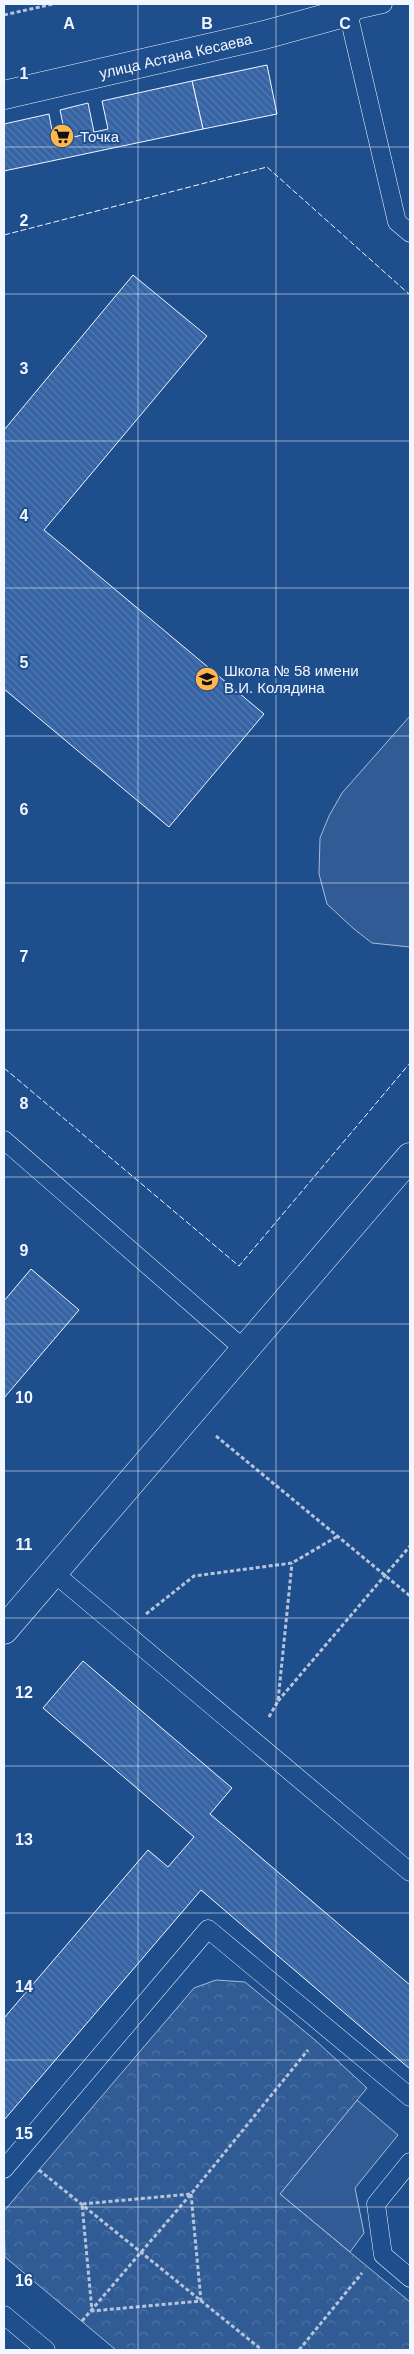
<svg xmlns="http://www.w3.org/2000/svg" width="414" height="2354" font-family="Arial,sans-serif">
<defs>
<pattern id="park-crowns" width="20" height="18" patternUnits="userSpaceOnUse" patternTransform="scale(1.25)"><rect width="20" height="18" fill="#305b95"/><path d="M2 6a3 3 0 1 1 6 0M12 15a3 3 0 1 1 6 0" fill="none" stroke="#4e73a5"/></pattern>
<pattern id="building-back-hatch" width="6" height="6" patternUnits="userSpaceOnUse" patternTransform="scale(1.25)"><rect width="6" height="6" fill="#3563a3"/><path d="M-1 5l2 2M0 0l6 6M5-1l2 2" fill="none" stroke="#537ab1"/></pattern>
</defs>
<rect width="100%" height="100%" fill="#1f4e8c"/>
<g fill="#305b95" stroke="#a8bbd7">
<polygon points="410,716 410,947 372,943 354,929 327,904 319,874 320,838 329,816 342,793"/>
<polygon points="357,2100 398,2135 355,2188 364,2233 350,2252 280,2194"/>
</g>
<polygon fill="url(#park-crowns)" stroke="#a8bbd7" points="216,1980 245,1982 315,2040 367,2088 280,2194 410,2302 410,2350 116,2350 5,2257 4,2211 194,1988"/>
<g fill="url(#building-back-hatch)" stroke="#f2f6ff">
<polygon points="267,65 277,114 203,129 192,81"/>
<polygon points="192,81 203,129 4,171 4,124 49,114 54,141 108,129 102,101"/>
<polygon points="88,103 94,132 66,139 60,110"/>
<polygon points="133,275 207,336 44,530 264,714 169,827 4,689 4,430"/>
<polygon points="31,1269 79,1310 4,1398 4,1301"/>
<polygon points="83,1661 232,1788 210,1814 410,1985 410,2069 201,1890 4,2120 4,2018 148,1850 168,1867 194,1837 43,1708"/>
</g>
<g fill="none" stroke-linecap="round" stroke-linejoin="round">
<g stroke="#f2f6ff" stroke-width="19">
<g id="lane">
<polyline points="346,4 397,222 410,233"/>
<polyline points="348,12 383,4"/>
<polyline points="4,1140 245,1350"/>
<polyline points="54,1573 410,1872"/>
<polyline points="410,2162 376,2204 383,2255 410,2278"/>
<polyline points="4,2169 208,1929 410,2097"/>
<polyline points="4,2315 46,2350"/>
</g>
</g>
<g stroke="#f2f6ff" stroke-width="29">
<g id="street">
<path id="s1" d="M4 95 264 35 348 12"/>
<polyline points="4,1630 410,1157"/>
</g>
</g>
<g stroke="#b3c4dc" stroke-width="3" stroke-dasharray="4 2.5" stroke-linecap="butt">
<polyline points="4,15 53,4"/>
<polyline points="216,1436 410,1596"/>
<polyline points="146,1614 194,1576 292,1563 338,1536"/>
<polyline points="278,1701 410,1546"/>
<polyline points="269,1717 278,1701 292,1563"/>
<polyline points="39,2170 262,2350"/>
<polygon points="191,2194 201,2301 92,2311 82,2204"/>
<polyline points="82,2321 191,2194 308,2050"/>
<polyline points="299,2350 362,2273"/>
</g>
<use href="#lane" stroke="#1f4e8c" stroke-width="18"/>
<use href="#street" stroke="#1f4e8c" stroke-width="28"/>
<g stroke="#f2f6ff" stroke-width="1" stroke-dasharray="6 2.5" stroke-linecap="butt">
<polyline points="4,235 267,167 410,295"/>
<polyline points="4,1068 239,1266 410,1063"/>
</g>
</g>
<path fill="none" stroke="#f2f6ff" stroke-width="1" stroke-opacity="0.55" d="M138 4V2350M276 4V2350M4 147H410M4 294H410M4 441H410M4 588H410M4 736H410M4 883H410M4 1030H410M4 1177H410M4 1324H410M4 1471H410M4 1618H410M4 1766H410M4 1913H410M4 2060H410M4 2207H410"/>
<defs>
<g id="supermarket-disc" transform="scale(1.25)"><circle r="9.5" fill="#ffb74d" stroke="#1f4e8c"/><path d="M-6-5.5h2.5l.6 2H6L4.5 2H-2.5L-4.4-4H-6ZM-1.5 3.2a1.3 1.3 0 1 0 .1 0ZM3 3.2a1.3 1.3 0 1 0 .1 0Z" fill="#111"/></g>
<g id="school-disc" transform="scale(1.25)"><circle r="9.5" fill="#ffb74d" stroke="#1f4e8c"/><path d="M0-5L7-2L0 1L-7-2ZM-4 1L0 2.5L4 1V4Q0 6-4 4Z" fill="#111"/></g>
</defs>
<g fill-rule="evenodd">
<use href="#supermarket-disc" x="62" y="136"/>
<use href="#school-disc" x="207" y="679"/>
</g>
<g text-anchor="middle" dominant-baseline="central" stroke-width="4" stroke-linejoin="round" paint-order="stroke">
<g font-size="15" fill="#f2f6ff" stroke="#1f4e8c">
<text stroke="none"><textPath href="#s1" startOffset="176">улица Астана Кесаева</textPath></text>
</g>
<g font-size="15" fill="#f2f6ff" stroke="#1f4e8c" text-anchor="start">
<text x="80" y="136">Точка</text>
<text x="224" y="670">Школа № 58 имени<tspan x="224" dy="17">В.И. Колядина</tspan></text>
</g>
</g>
<g font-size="16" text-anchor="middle" font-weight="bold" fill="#f2f6ff" stroke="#1f4e8c" stroke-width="4" stroke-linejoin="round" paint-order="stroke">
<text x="69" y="29">A</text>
<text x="207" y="29">B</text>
<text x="345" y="29">C</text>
<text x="24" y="79">1</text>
<text x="24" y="226">2</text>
<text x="24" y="374">3</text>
<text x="24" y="521">4</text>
<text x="24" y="668">5</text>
<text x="24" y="815">6</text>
<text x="24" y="962">7</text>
<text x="24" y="1109">8</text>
<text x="24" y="1256">9</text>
<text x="24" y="1403">10</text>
<text x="24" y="1550">11</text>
<text x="24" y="1698">12</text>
<text x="24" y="1845">13</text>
<text x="24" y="1992">14</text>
<text x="24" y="2139">15</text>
<text x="24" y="2286">16</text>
</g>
<rect width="414" height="2354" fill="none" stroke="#f2f6ff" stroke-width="10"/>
</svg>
